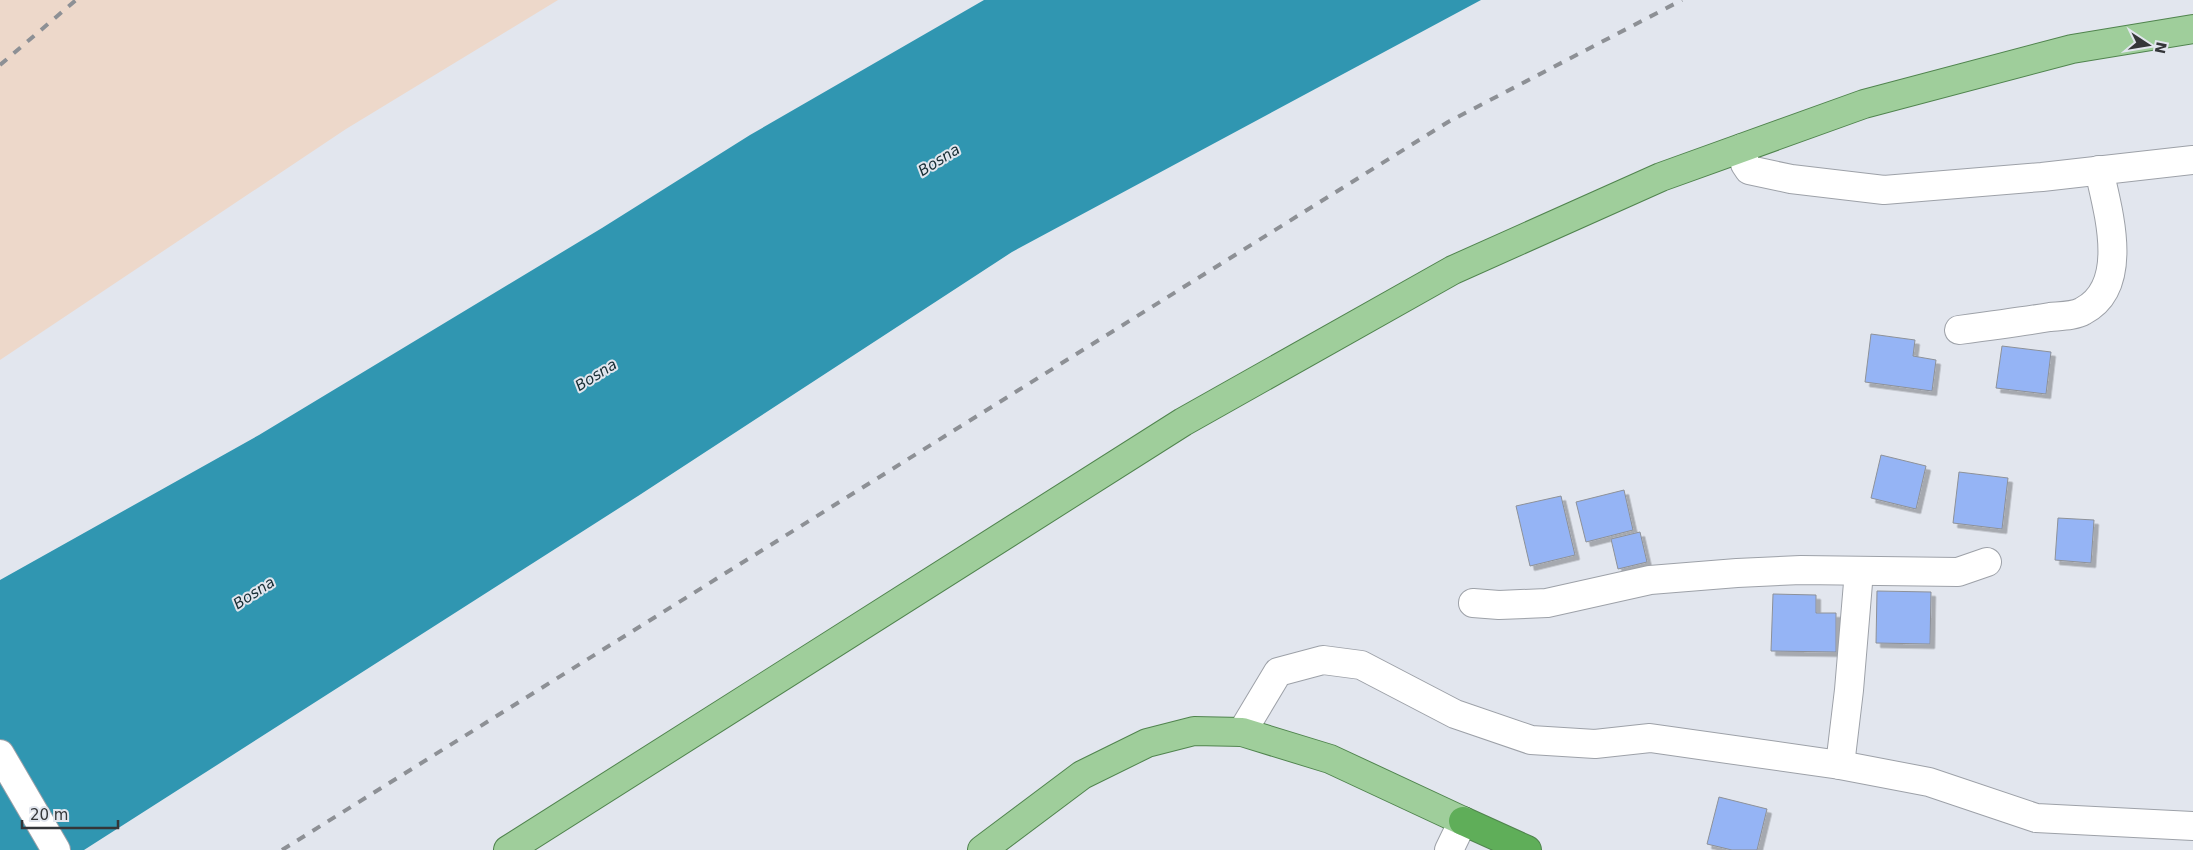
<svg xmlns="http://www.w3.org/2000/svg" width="2193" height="850" font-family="'DejaVu Sans',sans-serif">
<defs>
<filter id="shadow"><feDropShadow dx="4.5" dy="4.5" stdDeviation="0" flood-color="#0004"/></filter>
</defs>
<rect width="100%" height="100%" fill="#e2e6ee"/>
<polygon fill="#edd8ca" points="0,0 558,0 346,129 0,360"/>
<polygon fill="#3096b1" points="984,0 1481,0 1012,252 638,496 84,850 0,850 0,580 259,435 602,228 750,135"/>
<g fill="#95b4f5" stroke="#8d9198" filter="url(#shadow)">
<polygon points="1871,334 1915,340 1913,356 1936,360 1932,391 1865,382"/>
<polygon points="2002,346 2051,352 2046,394 1996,388"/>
<polygon points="1881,455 1926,466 1916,509 1871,498"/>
<polygon points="1959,472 2008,478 2002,529 1953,523"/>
<polygon points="1624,490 1633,530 1586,542 1576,502"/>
<polygon points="1561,496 1575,555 1530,566 1516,506"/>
<polygon points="2058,518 2094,520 2091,563 2055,560"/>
<polygon points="1640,532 1647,562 1618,569 1611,539"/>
<polygon points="1877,591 1931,592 1930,644 1876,643"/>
<polygon points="1773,594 1816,595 1816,613 1836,613 1836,652 1771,651"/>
<polygon points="1719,797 1767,809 1757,850 1732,850 1707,844"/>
</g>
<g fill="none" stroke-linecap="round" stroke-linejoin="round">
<g stroke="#9da1a8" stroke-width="30">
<g id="street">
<polyline points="1742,148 1745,164 1749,170 1791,179 1884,190 2042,177 2193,160"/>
<path d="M1959 330C1989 326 2019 322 2050 317 2059 316 2075 316 2083 311 2131 286 2108 211 2099 170"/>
<polyline points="1473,603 1499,605 1547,603 1650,580 1737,573 1801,570 1958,572 1987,562"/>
<polyline points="1242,732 1278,672 1323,660 1361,665 1455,714 1531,740 1595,744 1650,738 1840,765 1929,782 2036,818 2193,826"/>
<polyline points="0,754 56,850"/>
<polyline points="1840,765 1849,690 1859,571"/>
<polyline points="1449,850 1463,821"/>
</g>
</g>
<g stroke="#50844e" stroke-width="30">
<g id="primary">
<polyline points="508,850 1183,422 1453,270 1661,177 1864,104 2072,49 2193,29"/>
<polyline points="982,850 1082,775 1147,743 1194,731 1242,732 1330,759 1463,821"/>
</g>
</g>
<g stroke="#50844e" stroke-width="30">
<polyline id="highway" points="1463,821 1527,850"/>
</g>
<use href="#street" stroke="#fff" stroke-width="28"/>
<use href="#primary" stroke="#9fce9b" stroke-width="28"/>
<use href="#highway" stroke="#5fae59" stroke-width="28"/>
<g stroke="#8d9095" stroke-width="4" stroke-dasharray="9 9" stroke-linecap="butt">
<polyline points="0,65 76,0"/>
<polyline points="282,850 1448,122 1682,0"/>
</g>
</g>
<g text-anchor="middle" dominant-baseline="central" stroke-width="4" stroke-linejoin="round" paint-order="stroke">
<g font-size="15" font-style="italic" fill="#182e35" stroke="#e2e6ee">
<text transform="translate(939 160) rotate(-32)">Bosna</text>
<text transform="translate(596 375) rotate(-32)">Bosna</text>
<text transform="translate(254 593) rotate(-33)">Bosna</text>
</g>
</g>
<g transform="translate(2148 45) rotate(102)" stroke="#e2e6ee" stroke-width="4" paint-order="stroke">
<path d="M0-4L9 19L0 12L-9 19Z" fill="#343639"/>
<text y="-8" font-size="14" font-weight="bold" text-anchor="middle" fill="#343639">N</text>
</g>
<path d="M22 820v8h96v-8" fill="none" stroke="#343639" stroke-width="2.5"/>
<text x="30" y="820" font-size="15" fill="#343639" stroke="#e2e6ee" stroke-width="4" paint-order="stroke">20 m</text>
</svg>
